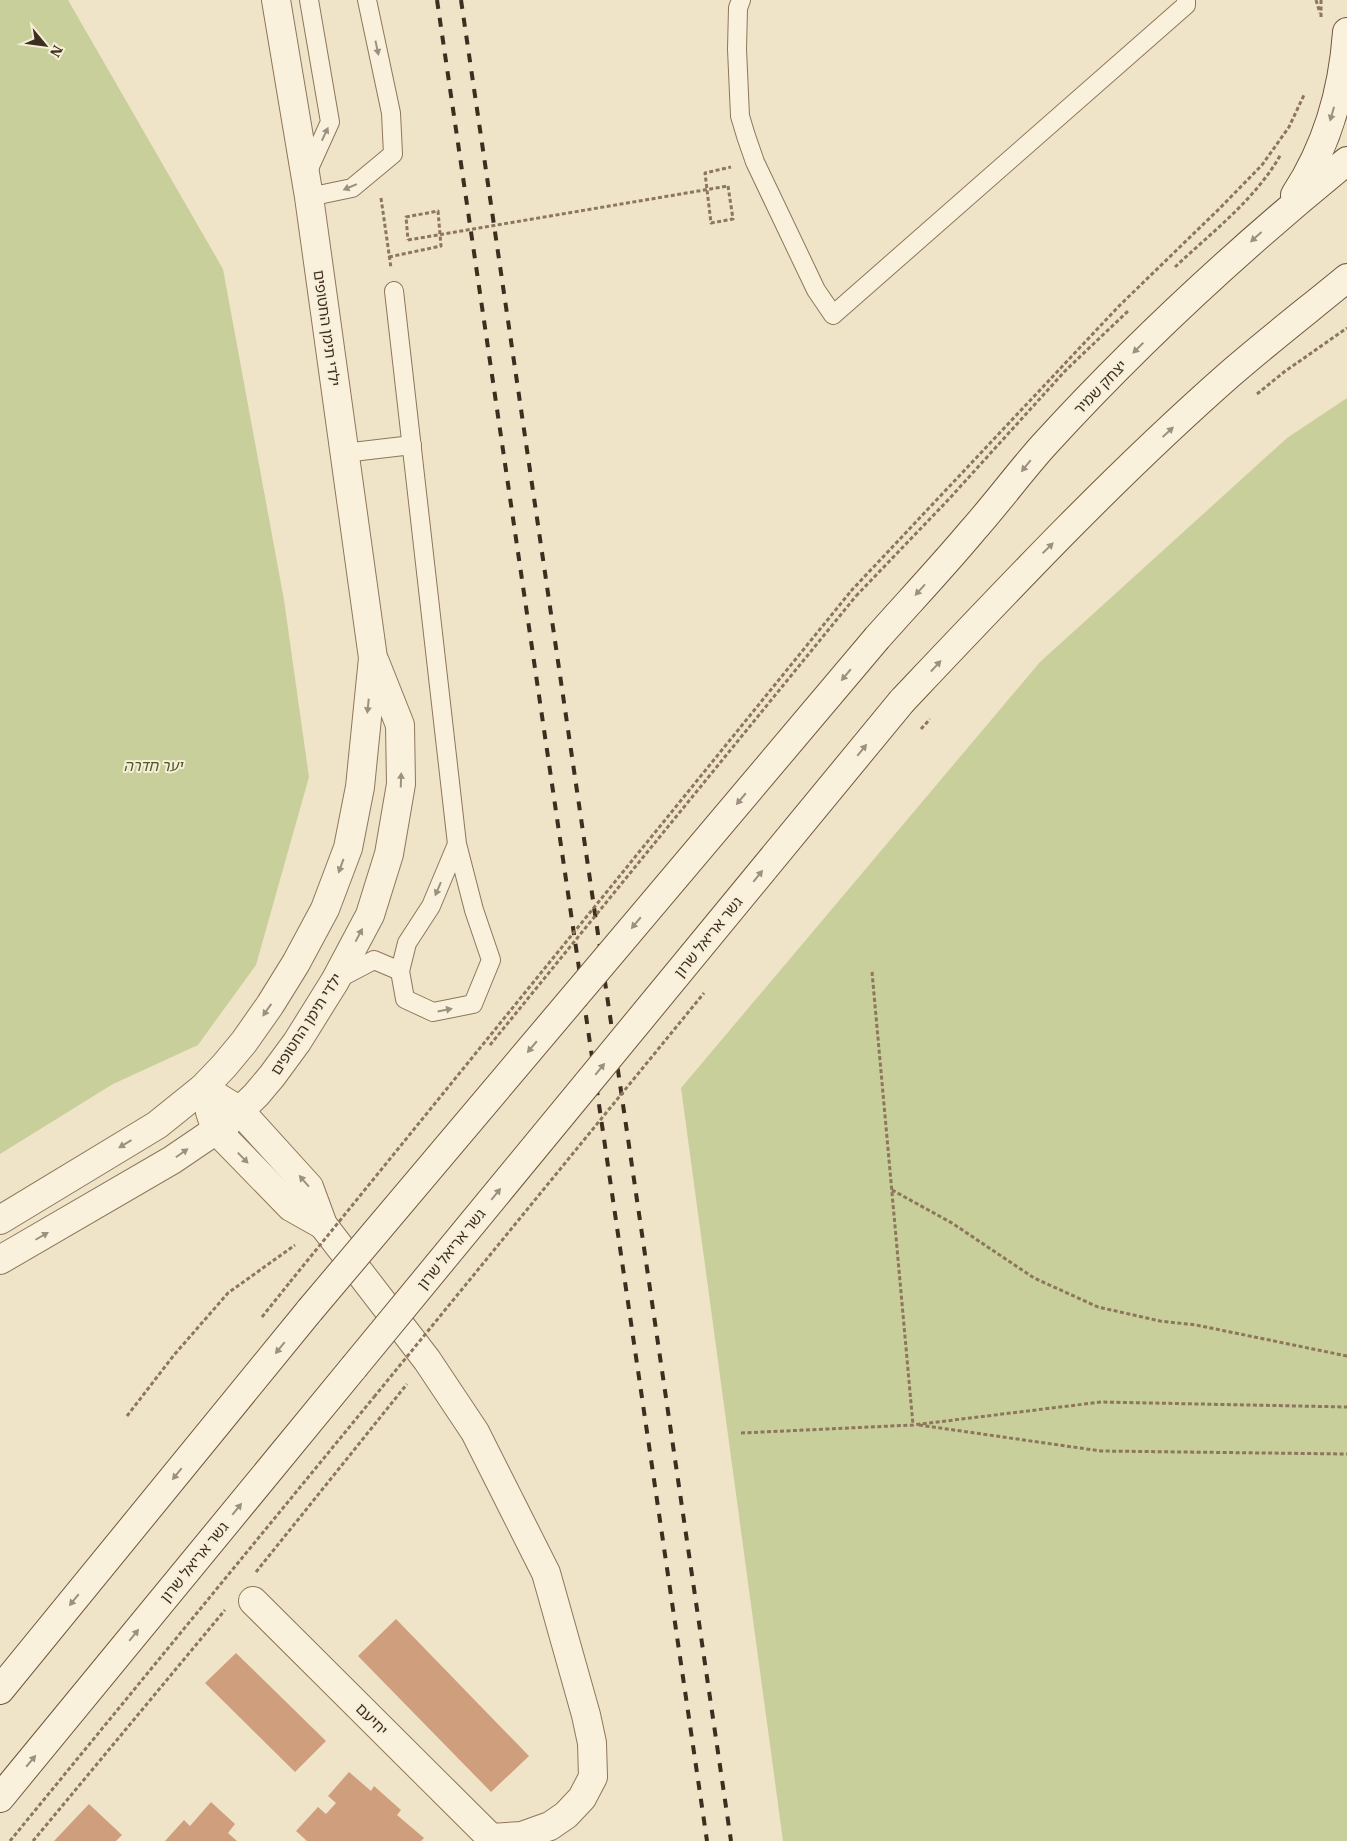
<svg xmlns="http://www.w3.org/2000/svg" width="1347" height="1841" font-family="'IBM Plex Serif','Noto Sans Hebrew',serif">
<rect width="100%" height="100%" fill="#f0e4c8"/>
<g fill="#c9cf9b">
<polygon points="0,0 68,0 223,269 284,600 309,777 256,965 198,1045 113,1084 0,1154"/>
<polygon points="1347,398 1347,1841 783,1841 681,1088 1040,662 1287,438"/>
</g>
<g fill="#cf9f7d">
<polygon points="396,1619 529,1756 491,1792 358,1656"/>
<polygon points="236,1653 326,1741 295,1772 205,1683"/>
<polygon points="349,1772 371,1791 374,1786 401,1810 397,1815 424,1838 421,1841 307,1841 296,1831 318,1807 326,1814 336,1803 328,1796"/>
<polygon points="211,1802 235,1824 228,1833 237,1841 165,1841 184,1820 190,1826"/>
<polygon points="89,1804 122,1835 116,1841 54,1841"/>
</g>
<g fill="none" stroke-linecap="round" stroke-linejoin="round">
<g stroke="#8d765c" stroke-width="20">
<g id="lane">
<polyline points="741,0 738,8 737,49 740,116 746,136 755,162 816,290 833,315 1186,5 1186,0"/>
<polyline points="306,175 330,122 309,0"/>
<polyline points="309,197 352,188 393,154 391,113 367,0"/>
<polyline points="394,291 457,844 474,910 491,960 473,1004 433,1012 405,999 400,971 407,943 431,906 457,844"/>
<polyline points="344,453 412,445"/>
<polyline points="336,980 374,960 400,971"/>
</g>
</g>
<g stroke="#8d765c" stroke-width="30">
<g id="street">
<polyline points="203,1088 240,1111 309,1187 323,1225 427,1360 475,1432 546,1573 586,1715 592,1743 593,1777 582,1798 566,1815 550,1826 522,1836 491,1838 488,1841"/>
<polyline points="210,1112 216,1130 291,1207 323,1225"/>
<polyline points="0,1220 157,1125 203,1088 224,1066 244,1042 270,1005 296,963 325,909 348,848 360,787 373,658 309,197 276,0"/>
<polyline points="0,1260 172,1160 228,1122 256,1095 272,1076 297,1042 335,981 370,915 389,854 401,784 400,725 375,662"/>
<polyline points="253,1601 491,1838"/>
</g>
</g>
<g stroke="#6f573f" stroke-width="30">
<g id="secondary">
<path d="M1295 195C1327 146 1343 90 1347 32"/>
<path d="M877 638C909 602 942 567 973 530 997 503 1019 473 1043 446 1137 343 1240 248 1347 161"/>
<path d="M902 701C1008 589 1114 476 1230 374 1268 341 1308 310 1347 278"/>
<polyline points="0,1690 310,1310"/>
<polyline points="0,1798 354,1367"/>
</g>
</g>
<g stroke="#8d765c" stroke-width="3" stroke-dasharray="4 2.5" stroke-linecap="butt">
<polyline points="1316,0 1320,13"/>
<polyline points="1321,17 1321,0"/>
<polyline points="728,186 733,219 711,223 705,173 731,167"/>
<polyline points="381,198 391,268"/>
<polyline points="389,257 441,246 438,211 406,217 408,240"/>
<path d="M1175 267C1212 232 1256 199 1281 154"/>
<polyline points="1257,394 1284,372 1347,328"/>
<polyline points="851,591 1119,306 1219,209 1262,165 1289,127 1304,95"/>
<polyline points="856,596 949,499 1065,371 1128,311"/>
<polyline points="921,729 930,719"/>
<polyline points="872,972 913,1425"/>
<polyline points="892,1190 952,1223 1034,1278 1098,1307 1160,1321 1196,1325 1347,1356"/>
<polyline points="262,1317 290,1282"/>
<polyline points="127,1416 174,1355 228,1293 295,1245"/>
<polyline points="919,1425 1101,1451 1347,1454"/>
<polyline points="741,1433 913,1425 1101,1402 1347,1407"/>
<polyline points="256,1572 407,1384"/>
<polyline points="10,1841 374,1397"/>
<polyline points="33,1841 225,1610"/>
</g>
<use href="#lane" stroke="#faf1dc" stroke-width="18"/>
<use href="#street" stroke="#faf1dc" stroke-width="28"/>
<use href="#secondary" stroke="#faf1dc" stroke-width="28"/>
<g stroke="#3d2e20" stroke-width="4" stroke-dasharray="9 9" stroke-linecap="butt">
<polyline points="437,0 707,1841"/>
<polyline points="461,0 731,1841"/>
</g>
<g stroke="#6f573f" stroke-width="30" stroke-linecap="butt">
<g id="secondary-bridge">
<polyline points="310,1310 877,638"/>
<polyline points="354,1367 902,701"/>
</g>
</g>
<g stroke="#8d765c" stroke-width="3" stroke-dasharray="4 2.5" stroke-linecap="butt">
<polyline points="408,240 728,186"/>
<polyline points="490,1045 856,596"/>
<polyline points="290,1282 851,591"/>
<polyline points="374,1397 704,993"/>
</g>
<use href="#secondary-bridge" stroke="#faf1dc" stroke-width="28"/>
</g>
<defs><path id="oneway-solid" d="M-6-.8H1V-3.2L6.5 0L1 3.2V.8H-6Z" transform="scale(1.25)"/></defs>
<g fill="#9c907e">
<use href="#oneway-solid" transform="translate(377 48) rotate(78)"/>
<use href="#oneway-solid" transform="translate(1332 114) rotate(106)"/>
<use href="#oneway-solid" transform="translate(325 134) rotate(-65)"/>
<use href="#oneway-solid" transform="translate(350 187) rotate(157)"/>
<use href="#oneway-solid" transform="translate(1256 237) rotate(138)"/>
<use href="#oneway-solid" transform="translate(1138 348) rotate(135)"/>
<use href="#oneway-solid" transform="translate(1168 432) rotate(-43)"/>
<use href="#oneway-solid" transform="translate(1026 466) rotate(129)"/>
<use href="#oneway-solid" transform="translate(1048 548) rotate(-44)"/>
<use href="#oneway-solid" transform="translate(920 590) rotate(132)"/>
<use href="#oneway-solid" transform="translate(936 666) rotate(-47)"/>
<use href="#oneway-solid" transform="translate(846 675) rotate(130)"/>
<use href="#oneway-solid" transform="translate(368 706) rotate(96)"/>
<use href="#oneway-solid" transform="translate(862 750) rotate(-51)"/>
<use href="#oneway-solid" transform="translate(401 780) rotate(-88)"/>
<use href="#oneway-solid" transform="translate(741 799) rotate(130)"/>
<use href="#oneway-solid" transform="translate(341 866) rotate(110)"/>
<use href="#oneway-solid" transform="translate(758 876) rotate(-51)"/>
<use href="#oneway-solid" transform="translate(438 889) rotate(113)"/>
<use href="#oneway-solid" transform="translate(636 923) rotate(130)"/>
<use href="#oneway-solid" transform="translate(359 935) rotate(-62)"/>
<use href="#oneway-solid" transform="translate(267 1010) rotate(125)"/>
<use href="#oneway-solid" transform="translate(445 1010) rotate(-11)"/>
<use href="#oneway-solid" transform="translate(532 1047) rotate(130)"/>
<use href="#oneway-solid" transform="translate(600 1069) rotate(-51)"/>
<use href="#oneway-solid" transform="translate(125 1144) rotate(149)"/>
<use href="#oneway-solid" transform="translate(182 1153) rotate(-35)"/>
<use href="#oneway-solid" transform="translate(243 1158) rotate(46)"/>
<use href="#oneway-solid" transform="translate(304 1181) rotate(-131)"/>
<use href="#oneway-solid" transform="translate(496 1194) rotate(-51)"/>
<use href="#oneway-solid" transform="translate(42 1236) rotate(-30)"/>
<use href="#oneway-solid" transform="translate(280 1348) rotate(129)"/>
<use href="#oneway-solid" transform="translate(177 1474) rotate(129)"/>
<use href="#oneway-solid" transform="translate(237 1509) rotate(-51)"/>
<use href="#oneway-solid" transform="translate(74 1600) rotate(129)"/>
<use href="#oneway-solid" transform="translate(134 1635) rotate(-51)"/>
<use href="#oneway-solid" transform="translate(31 1761) rotate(-50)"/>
</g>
<g text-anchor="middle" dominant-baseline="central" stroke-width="4" stroke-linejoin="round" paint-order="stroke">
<g font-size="15" fill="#3d2e20" stroke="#f7eed8">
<text transform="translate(327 328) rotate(82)">ילדי תימן החטופים</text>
<text transform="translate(1100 387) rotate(-46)">יצחק שמיר</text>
<text transform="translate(708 937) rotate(-51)">גשר אריאל שרון</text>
<text transform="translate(306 1024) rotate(-57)">ילדי תימן החטופים</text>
<text transform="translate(451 1249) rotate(-51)">גשר אריאל שרון</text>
<text transform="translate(194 1562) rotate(-51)">גשר אריאל שרון</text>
<text transform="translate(372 1719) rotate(45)">יחיעם</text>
</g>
<g font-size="15" font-style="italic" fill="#4d5a26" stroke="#f7eed8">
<text x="153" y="765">יער חדרה</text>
</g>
</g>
<g transform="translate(45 45) rotate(119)" stroke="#f7eed8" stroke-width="4" paint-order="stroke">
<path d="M0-4L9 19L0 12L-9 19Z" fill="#3d2e20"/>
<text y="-8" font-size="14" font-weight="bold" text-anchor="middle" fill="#3d2e20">N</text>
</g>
</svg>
